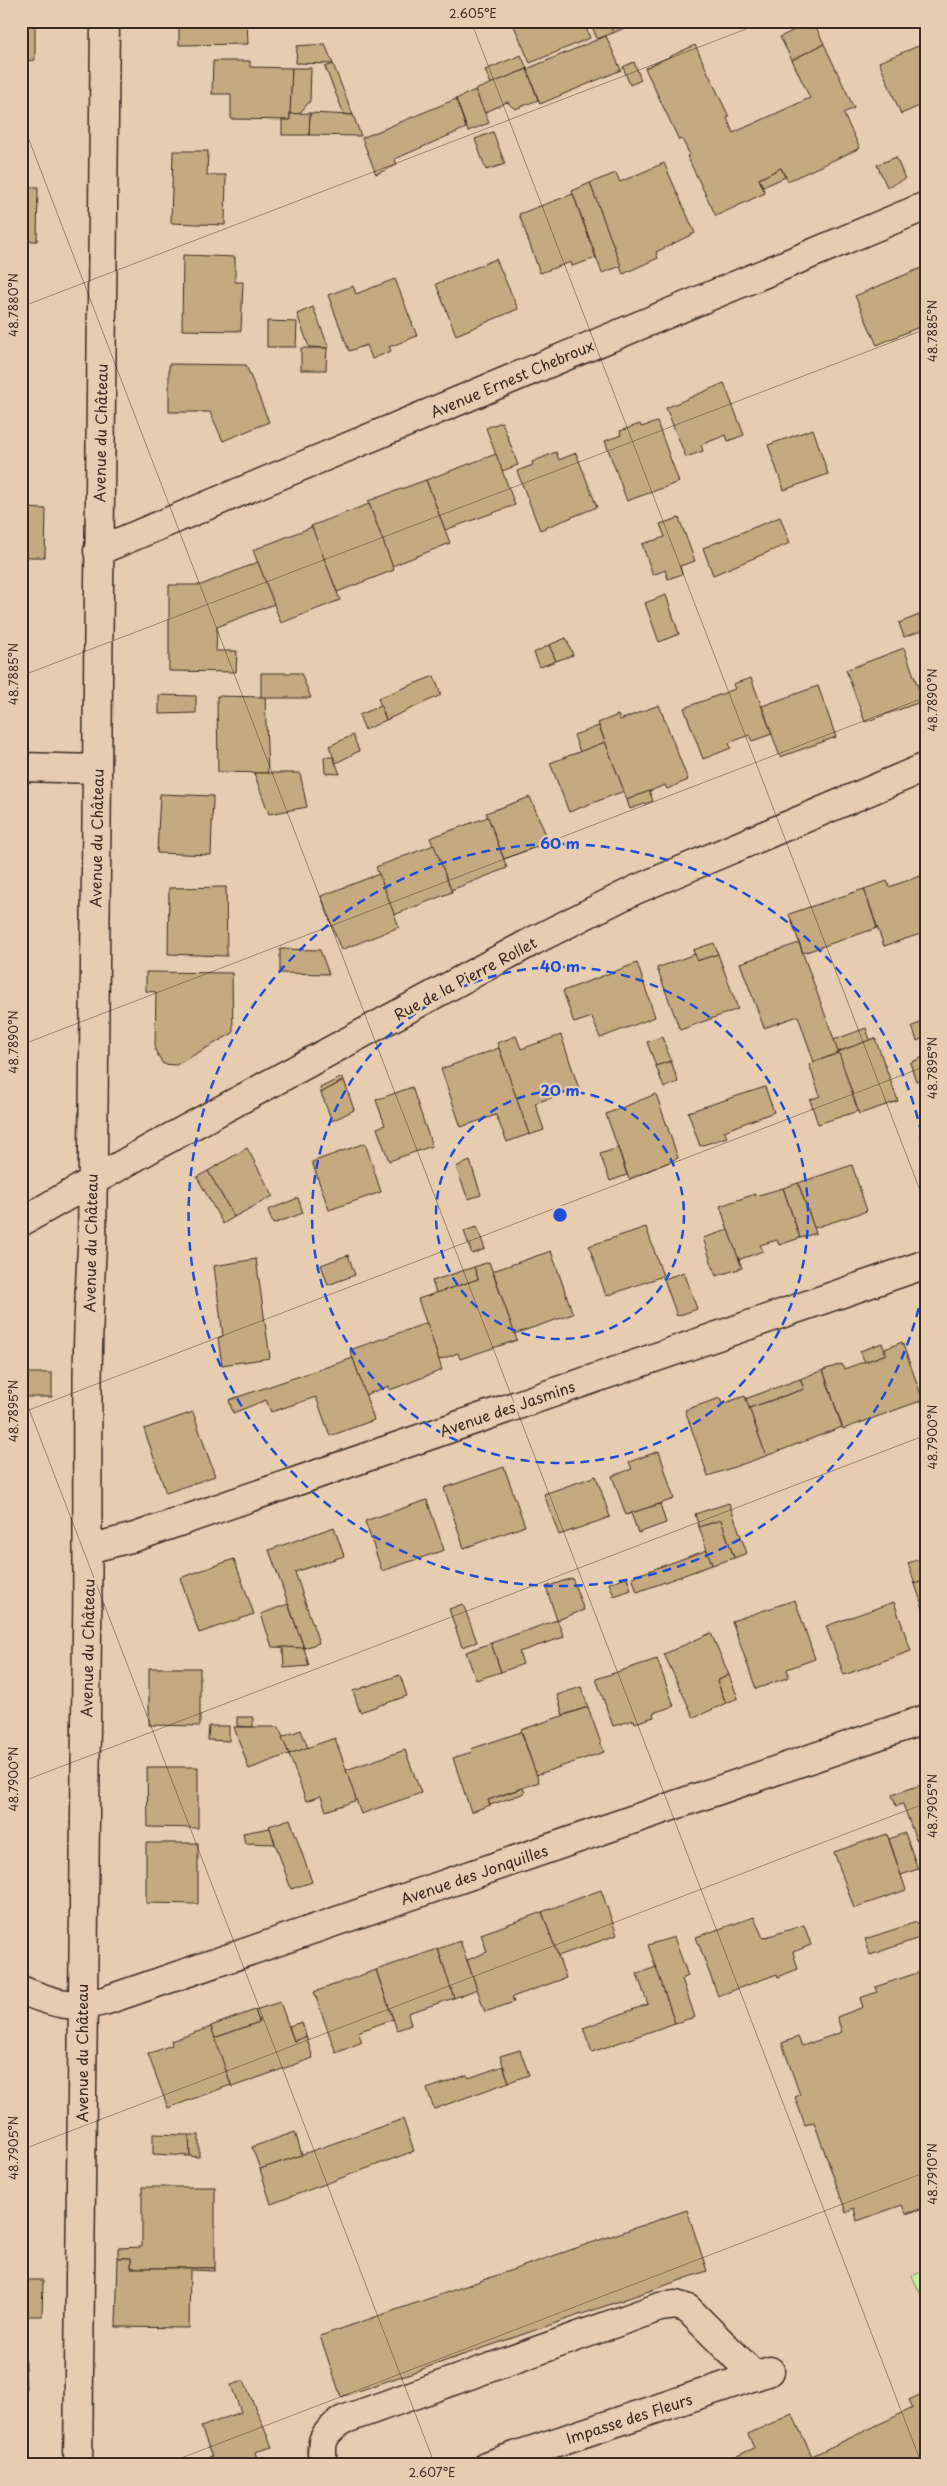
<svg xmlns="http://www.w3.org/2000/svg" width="947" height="2486" font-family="'Playpen Sans',sans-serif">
<rect width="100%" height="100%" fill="#e7ccaf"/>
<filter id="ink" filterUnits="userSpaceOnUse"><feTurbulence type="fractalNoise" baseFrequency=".02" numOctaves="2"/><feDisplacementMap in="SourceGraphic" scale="10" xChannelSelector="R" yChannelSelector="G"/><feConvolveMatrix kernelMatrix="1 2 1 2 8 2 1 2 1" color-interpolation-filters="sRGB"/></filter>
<g filter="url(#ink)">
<polygon fill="#c6eca7" stroke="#808b62" points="926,2270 926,2305 912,2276"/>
<g fill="#c7a980" stroke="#3b2a1e">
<polygon points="21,21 35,22 35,60 21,61"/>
<polygon points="179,21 247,21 248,44 179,45"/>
<polygon points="512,21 583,21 590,38 530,63"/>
<polygon points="590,21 609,21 613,33 597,39"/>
<polygon points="609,21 640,21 613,33"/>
<polygon points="813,21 824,44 792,60 780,37"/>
<polygon points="606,36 621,70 540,104 527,69"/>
<polygon points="926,43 926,103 901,114 879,62"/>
<polygon points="325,44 333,64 296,63 297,46"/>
<polygon points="824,44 854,108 843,113 860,148 788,181 781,168 759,179 765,193 716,216 687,156 690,155 682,139 679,140 645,68 695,45 729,117 727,118 733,133 810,98 792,60"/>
<polygon points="521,55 527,69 491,84 485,70"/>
<polygon points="213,61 250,61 250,67 292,68 290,120 231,119 231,94 212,94"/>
<polygon points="634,62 641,80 630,85 623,67"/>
<polygon points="333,64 353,115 344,114 325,67"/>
<polygon points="292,68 311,68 310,101 299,114 290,114"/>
<polygon points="527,69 538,100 515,109 507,102 484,113 475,90"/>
<polygon points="475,90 489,123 468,131 456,99"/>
<polygon points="456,99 466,128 395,159 397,165 376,174 362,138"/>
<polygon points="310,113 353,115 361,136 309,135"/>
<polygon points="310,113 309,135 282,135 282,120 290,120 290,114"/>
<polygon points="493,132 505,164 486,170 475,139"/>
<polygon points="173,151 208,151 207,175 226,175 225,225 171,223"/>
<polygon points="896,157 905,179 887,187 877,165"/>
<polygon points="664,163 695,233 656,252 658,258 623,274 590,183 616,173 620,182"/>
<polygon points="781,168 785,177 763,187 759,179"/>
<polygon points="590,183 621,266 602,273 572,191"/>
<polygon points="21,187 38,187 37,241 21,241"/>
<polygon points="573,194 596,258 572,266 571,262 540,273 519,214"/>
<polygon points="183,255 235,257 235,282 243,282 241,331 182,330"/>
<polygon points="496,259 518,309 456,335 436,284"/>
<polygon points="926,266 926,324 877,345 855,296"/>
<polygon points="395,279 417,336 389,347 391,351 372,359 367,345 349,351 328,295 353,286 356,294"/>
<polygon points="313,307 329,348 309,347 297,314"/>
<polygon points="267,321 297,322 296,347 267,347"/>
<polygon points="301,348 327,348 326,370 301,370"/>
<polygon points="169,364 246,365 269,422 223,441 210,412 169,412"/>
<polygon points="724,383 744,435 728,441 726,435 701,445 703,451 686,457 666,408"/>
<polygon points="502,422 518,465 502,471 486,428"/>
<polygon points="657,422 679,482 627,501 605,441 621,435 620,431 640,424 641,427"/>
<polygon points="813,429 828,474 784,490 768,445"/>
<polygon points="556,452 559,460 576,453 597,507 540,530 517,471 533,465 532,462"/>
<polygon points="496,454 515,505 445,530 426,480"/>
<polygon points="426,480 450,543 392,566 368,501"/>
<polygon points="369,504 394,570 337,592 311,526"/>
<polygon points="21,508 46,509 45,557 21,557"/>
<polygon points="780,517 790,543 713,575 703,548"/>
<polygon points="679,518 695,561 680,566 682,574 668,579 665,570 653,575 642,544 665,537 660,524"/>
<polygon points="312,527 340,600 281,623 253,550"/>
<polygon points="258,562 274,604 217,627 216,651 237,651 236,672 169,671 169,585 201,585"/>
<polygon points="666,595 679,634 659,642 645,603"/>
<polygon points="919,615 924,630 904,637 899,623"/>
<polygon points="566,638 573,655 556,661 549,645"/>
<polygon points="549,645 556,661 540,667 534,653"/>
<polygon points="904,648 923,701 865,722 846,670"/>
<rect x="21" y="671" width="5" height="52"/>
<polygon points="261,673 301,673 311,698 261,698"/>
<polygon points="434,676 441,695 386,720 378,698"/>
<polygon points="751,678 772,734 752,741 749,735 729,743 731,748 703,759 684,708 735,689 733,684"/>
<polygon points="818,686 836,737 780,757 762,706"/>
<polygon points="159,695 196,696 196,713 159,714"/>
<polygon points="217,696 265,697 268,773 218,772"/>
<polygon points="659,705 688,780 667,789 665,785 627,800 598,723 618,715 620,720"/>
<polygon points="381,706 386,720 365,730 359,715"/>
<polygon points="599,726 605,742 580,752 574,735"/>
<polygon points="353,735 359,751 336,763 329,746"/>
<polygon points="605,742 624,791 569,812 550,763"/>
<polygon points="324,757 333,757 340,774 325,773"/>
<polygon points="254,773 300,773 307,807 269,814"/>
<polygon points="649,791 653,801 630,809 627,800"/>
<polygon points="160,794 213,796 211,855 157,853"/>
<polygon points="530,797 549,842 504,859 486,813"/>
<polygon points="488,817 507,868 451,890 430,838"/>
<polygon points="434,845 452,892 394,915 376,867"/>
<polygon points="379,874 399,927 341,950 321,896"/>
<polygon points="926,874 926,932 884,946 864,889 887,881 889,887"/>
<polygon points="226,887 227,956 168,954 169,888"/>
<polygon points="864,889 877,928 803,953 789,914"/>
<polygon points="714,943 718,954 697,961 693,950"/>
<polygon points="799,943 839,1053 814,1062 798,1016 764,1028 740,963"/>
<polygon points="280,949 320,950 329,974 280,973"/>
<polygon points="695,954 697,961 718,954 738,1009 680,1030 657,968"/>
<polygon points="637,963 655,1017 600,1038 592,1017 574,1023 563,991"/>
<polygon points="146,972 232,973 233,1033 176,1065 163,1064 155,1050 156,992 146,991"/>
<polygon points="926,1021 926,1037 917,1041 912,1026"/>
<polygon points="866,1028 870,1040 838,1052 834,1040"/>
<polygon points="561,1035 579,1089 535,1103 544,1130 529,1135 497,1043 516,1036 521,1049"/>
<polygon points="662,1037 671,1061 656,1066 647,1042"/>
<polygon points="875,1038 898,1101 859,1114 838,1052"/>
<polygon points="499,1048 529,1134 507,1142 496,1115 461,1127 441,1069"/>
<polygon points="839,1053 858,1111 818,1124 810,1100 820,1096 809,1064"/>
<polygon points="923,1057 926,1078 916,1081 910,1063"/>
<polygon points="671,1061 678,1082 664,1088 656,1066"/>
<polygon points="342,1077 344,1080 321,1093 320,1088"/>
<polygon points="344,1080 354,1110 332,1121 321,1093"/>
<polygon points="412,1087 432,1146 389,1161 377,1128 385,1125 376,1100"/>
<polygon points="765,1087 774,1112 724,1131 727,1137 700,1146 688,1112"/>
<polygon points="656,1094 678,1158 629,1179 606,1114"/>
<polygon points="926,1132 926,1153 920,1134"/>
<polygon points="365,1143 381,1192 329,1210 312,1162"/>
<polygon points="247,1148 273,1196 234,1217 208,1171"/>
<polygon points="618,1148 627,1175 610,1181 600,1154"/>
<polygon points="470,1161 481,1195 468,1199 456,1167"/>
<polygon points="852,1165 867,1211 814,1228 798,1183"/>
<polygon points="208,1171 234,1217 223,1224 197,1177"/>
<polygon points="798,1183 816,1233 800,1238 783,1188"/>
<polygon points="783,1188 800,1238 779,1245 777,1240 760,1245 763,1251 738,1260 720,1206 755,1194 755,1196"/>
<polygon points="298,1198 303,1213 273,1224 268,1210"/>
<polygon points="477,1227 485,1249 472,1254 464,1231"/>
<polygon points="646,1227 663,1276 606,1296 589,1246"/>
<polygon points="728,1230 742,1268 716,1276 703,1238"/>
<polygon points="551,1251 573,1314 514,1334 493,1271"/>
<polygon points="348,1255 355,1275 328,1285 321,1265"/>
<polygon points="256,1259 270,1358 222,1365 218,1338 223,1336 214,1266"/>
<polygon points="489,1262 517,1340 460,1359 458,1353 439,1360 418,1299 478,1279 474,1267"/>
<polygon points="474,1267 478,1279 436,1293 432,1281"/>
<polygon points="684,1272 697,1309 677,1316 664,1279"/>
<polygon points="21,1307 27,1307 26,1373 52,1373 52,1397 21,1397"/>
<polygon points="427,1323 442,1370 390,1390 389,1386 365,1395 350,1350"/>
<polygon points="902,1342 923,1400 843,1429 823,1370 842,1364 844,1369 886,1354 885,1349"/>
<polygon points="882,1343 886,1354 865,1362 860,1351"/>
<polygon points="353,1358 374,1420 330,1436 316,1397 271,1412 266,1400 233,1413 229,1400"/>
<polygon points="823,1370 842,1427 766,1456 749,1408 804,1389 800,1379"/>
<polygon points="800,1379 804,1389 749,1408 745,1399"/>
<polygon points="745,1396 766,1456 708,1476 685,1410 720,1398 722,1404"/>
<polygon points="193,1412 215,1476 166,1493 144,1429"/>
<polygon points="659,1451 674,1499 626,1515 612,1476 632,1469 629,1462"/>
<polygon points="504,1467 525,1526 464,1548 444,1488"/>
<polygon points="596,1476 610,1517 559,1535 544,1494"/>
<polygon points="427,1500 444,1550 382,1571 365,1521"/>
<polygon points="729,1503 747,1553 734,1558 721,1520 699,1527 695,1514"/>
<polygon points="660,1504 666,1523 638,1533 631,1513"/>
<polygon points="721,1520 734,1558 712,1565 699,1527"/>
<polygon points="334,1527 344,1556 295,1572 319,1643 304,1648 269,1550"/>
<polygon points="707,1550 712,1565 637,1592 632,1577"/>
<polygon points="926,1557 926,1580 915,1584 908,1563"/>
<polygon points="234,1559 254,1614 199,1633 180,1578"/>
<polygon points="627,1577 631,1590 614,1596 609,1583"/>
<polygon points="572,1578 584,1610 557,1620 546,1587"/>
<polygon points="926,1580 926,1617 915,1584"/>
<polygon points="795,1600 815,1659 787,1669 789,1677 756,1689 732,1621"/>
<polygon points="894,1602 911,1651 844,1675 826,1626"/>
<polygon points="288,1604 304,1648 272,1647 261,1614"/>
<polygon points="463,1604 477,1642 462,1647 449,1609"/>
<polygon points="557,1620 564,1637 519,1652 523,1664 501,1672 491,1643"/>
<polygon points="711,1633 729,1675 717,1681 726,1703 694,1718 664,1654"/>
<polygon points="491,1643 501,1672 476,1680 466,1652"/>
<polygon points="283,1647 304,1648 309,1666 284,1668"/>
<polygon points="657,1659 674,1706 653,1713 654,1717 635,1723 634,1720 613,1726 596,1679"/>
<polygon points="149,1668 200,1668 200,1726 149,1725"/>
<polygon points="400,1675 407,1696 360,1712 353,1691"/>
<polygon points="729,1675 738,1698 726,1703 717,1681"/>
<polygon points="581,1687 588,1707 563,1715 557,1695"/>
<polygon points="588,1707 604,1752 536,1775 521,1730"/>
<polygon points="237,1717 253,1717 253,1727 237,1726"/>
<polygon points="209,1726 229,1726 229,1741 208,1740"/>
<polygon points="234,1727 279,1727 289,1754 249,1769"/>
<polygon points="301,1730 308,1748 289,1754 282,1737"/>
<polygon points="521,1732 539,1782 488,1800 490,1805 471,1812 453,1758 472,1752 471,1749"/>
<polygon points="335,1738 357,1800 326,1811 321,1796 306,1801 289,1754"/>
<polygon points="405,1750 421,1793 361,1814 346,1770"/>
<polygon points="147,1767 198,1767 198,1828 148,1827"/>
<polygon points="926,1783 926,1836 916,1840 903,1804 896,1806 892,1795"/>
<polygon points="523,1788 525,1793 490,1805 488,1800"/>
<polygon points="290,1819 312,1882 291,1889 269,1826"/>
<polygon points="270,1828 275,1844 245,1843 243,1833"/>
<polygon points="905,1833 918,1869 901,1875 889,1839"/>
<polygon points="887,1834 906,1890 854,1908 834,1852"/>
<polygon points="146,1843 198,1843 198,1904 146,1903"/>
<polygon points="601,1890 617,1935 558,1956 542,1912"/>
<polygon points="542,1912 566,1978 512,1997 514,2002 485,2012 467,1960 487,1952 481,1934"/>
<polygon points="754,1917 763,1938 804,1925 811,1945 793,1952 798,1969 778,1977 777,1974 718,1996 696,1937"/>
<polygon points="917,1922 922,1937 870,1955 865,1939"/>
<polygon points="674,1937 688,1976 682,1979 695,2017 675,2023 648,1945"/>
<polygon points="460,1941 477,1989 454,1998 438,1949"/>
<polygon points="438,1949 454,1998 408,2013 411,2025 397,2030 376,1970"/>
<polygon points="656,1967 675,2023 592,2052 583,2028 648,2004 637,1974"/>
<polygon points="376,1970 393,2019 358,2032 362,2042 336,2053 314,1992"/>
<polygon points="926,1970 926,2207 906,2214 902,2205 857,2221 854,2208 846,2212 814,2122 805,2125 795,2097 800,2095 782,2043 798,2037 802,2046 842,2032 837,2017 863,2007 860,1998 877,1992 875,1987"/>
<polygon points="280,2002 294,2041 306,2036 313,2058 232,2087 214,2038 259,2022 255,2010"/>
<polygon points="255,2010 259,2022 214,2038 211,2026"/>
<polygon points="302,2022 306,2036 294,2041 289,2026"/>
<polygon points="211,2027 231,2085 168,2108 148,2054 172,2045 171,2041"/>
<polygon points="520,2050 529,2075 509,2082 500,2056"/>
<polygon points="503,2066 509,2082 434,2109 427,2089 467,2075 469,2078"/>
<polygon points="403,2119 414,2151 271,2204 260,2169"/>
<polygon points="295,2132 302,2155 260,2169 252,2147"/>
<polygon points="153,2134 189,2135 190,2156 153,2154"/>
<polygon points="189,2135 199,2135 199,2157 190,2156"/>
<polygon points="142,2187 215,2187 215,2268 131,2268 131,2258 118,2258 118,2248 142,2247"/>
<polygon points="687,2210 707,2271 341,2397 320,2336"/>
<polygon points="118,2258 131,2258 131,2268 215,2268 215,2271 190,2270 189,2328 116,2327"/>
<polygon points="21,2280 43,2280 42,2316 23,2316 22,2330"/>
<polygon points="21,2341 24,2341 26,2390 21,2390"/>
<polygon points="244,2381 272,2447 255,2452 259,2465 205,2465 203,2460 212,2456 201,2427 241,2412 231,2385"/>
<polygon points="926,2392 926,2457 910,2465 741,2465 737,2456 754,2448 748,2434 792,2414 812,2456 913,2408 909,2400"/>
<polygon points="723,2458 725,2465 705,2465"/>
</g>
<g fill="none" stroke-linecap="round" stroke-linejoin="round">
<g stroke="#3b2a1e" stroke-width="31">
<g id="minor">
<polyline points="98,551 926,206"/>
<polyline points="21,767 96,769"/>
<polyline points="21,1222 153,1147 533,941 635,890 926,767"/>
<polyline points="88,1549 135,1537 926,1264"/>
<path d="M21 1990C54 2003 69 2009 104 2001L926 1719"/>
<path d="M78 2465C80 2187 83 1910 87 1633 89 1505 84 1375 92 1247L105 21"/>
<path d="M323 2465C320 2441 322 2434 343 2420L660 2307 676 2305 688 2309 755 2376"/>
<polyline points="488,2465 770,2371"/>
</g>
</g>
<use href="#minor" stroke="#e7ccaf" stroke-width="28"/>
</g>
</g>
<path fill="none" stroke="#3b2a1e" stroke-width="1" stroke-opacity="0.45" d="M471 21 926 1206M21 119 922 2465M21 307 767 21M21 676 926 329M21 1045 926 697M21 1388 435 2465M21 1413 926 1066M21 1782 926 1435M21 2150 926 1803M163 2465 926 2172"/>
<g fill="none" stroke="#1d4ed8" stroke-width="2.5" stroke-dasharray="9 6">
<circle cx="560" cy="1215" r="124"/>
<circle cx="560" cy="1215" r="248"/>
<path d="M925 1279A371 371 0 1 1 925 1151"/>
</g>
<g text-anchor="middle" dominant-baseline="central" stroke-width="4.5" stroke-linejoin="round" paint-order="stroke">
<g font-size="15" fill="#3b2a1e" stroke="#e7ccaf">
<text transform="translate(512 378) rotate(-23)">Avenue Ernest Chebroux</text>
<text transform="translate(100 433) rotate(-89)">Avenue du Château</text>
<text transform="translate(96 838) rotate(-89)">Avenue du Château</text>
<text transform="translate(465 978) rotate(-28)">Rue de la Pierre Rollet</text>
<text transform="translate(90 1243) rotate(-89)">Avenue du Château</text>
<text transform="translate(507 1408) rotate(-19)">Avenue des Jasmins</text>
<text transform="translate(87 1648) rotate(-89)">Avenue du Château</text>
<text transform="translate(474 1874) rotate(-19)">Avenue des Jonquilles</text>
<text transform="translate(81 2053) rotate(-90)">Avenue du Château</text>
<text transform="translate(629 2418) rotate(-18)">Impasse des Fleurs</text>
</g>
</g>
<circle cx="560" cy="1215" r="8" fill="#1d4ed8" stroke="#e7ccaf" stroke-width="2.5"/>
<g font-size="15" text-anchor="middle" font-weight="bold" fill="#1d4ed8" stroke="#e7ccaf" stroke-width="4.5" stroke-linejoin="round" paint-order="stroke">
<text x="560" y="849">60 m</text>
<text x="560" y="972">40 m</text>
<text x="560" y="1096">20 m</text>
</g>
<rect width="947" height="2486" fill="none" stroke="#e7ccaf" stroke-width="55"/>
<rect x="28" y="28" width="892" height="2430" fill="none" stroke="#3b2a1e" stroke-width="2"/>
<g font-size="12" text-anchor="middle" fill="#3b2a1e">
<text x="473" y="18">2.605°E</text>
<text transform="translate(14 305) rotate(-90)" y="4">48.7880°N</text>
<text transform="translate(933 331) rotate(-90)" y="4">48.7885°N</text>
<text transform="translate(14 674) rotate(-90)" y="4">48.7885°N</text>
<text transform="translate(933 700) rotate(-90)" y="4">48.7890°N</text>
<text transform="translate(14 1042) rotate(-90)" y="4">48.7890°N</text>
<text transform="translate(933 1068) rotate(-90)" y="4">48.7895°N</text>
<text transform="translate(14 1411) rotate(-90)" y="4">48.7895°N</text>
<text transform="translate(933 1437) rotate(-90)" y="4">48.7900°N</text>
<text transform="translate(14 1779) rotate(-90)" y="4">48.7900°N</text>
<text transform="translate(933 1806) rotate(-90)" y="4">48.7905°N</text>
<text transform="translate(14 2148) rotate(-90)" y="4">48.7905°N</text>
<text transform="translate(933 2174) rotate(-90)" y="4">48.7910°N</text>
<text x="432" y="2477">2.607°E</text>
</g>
</svg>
